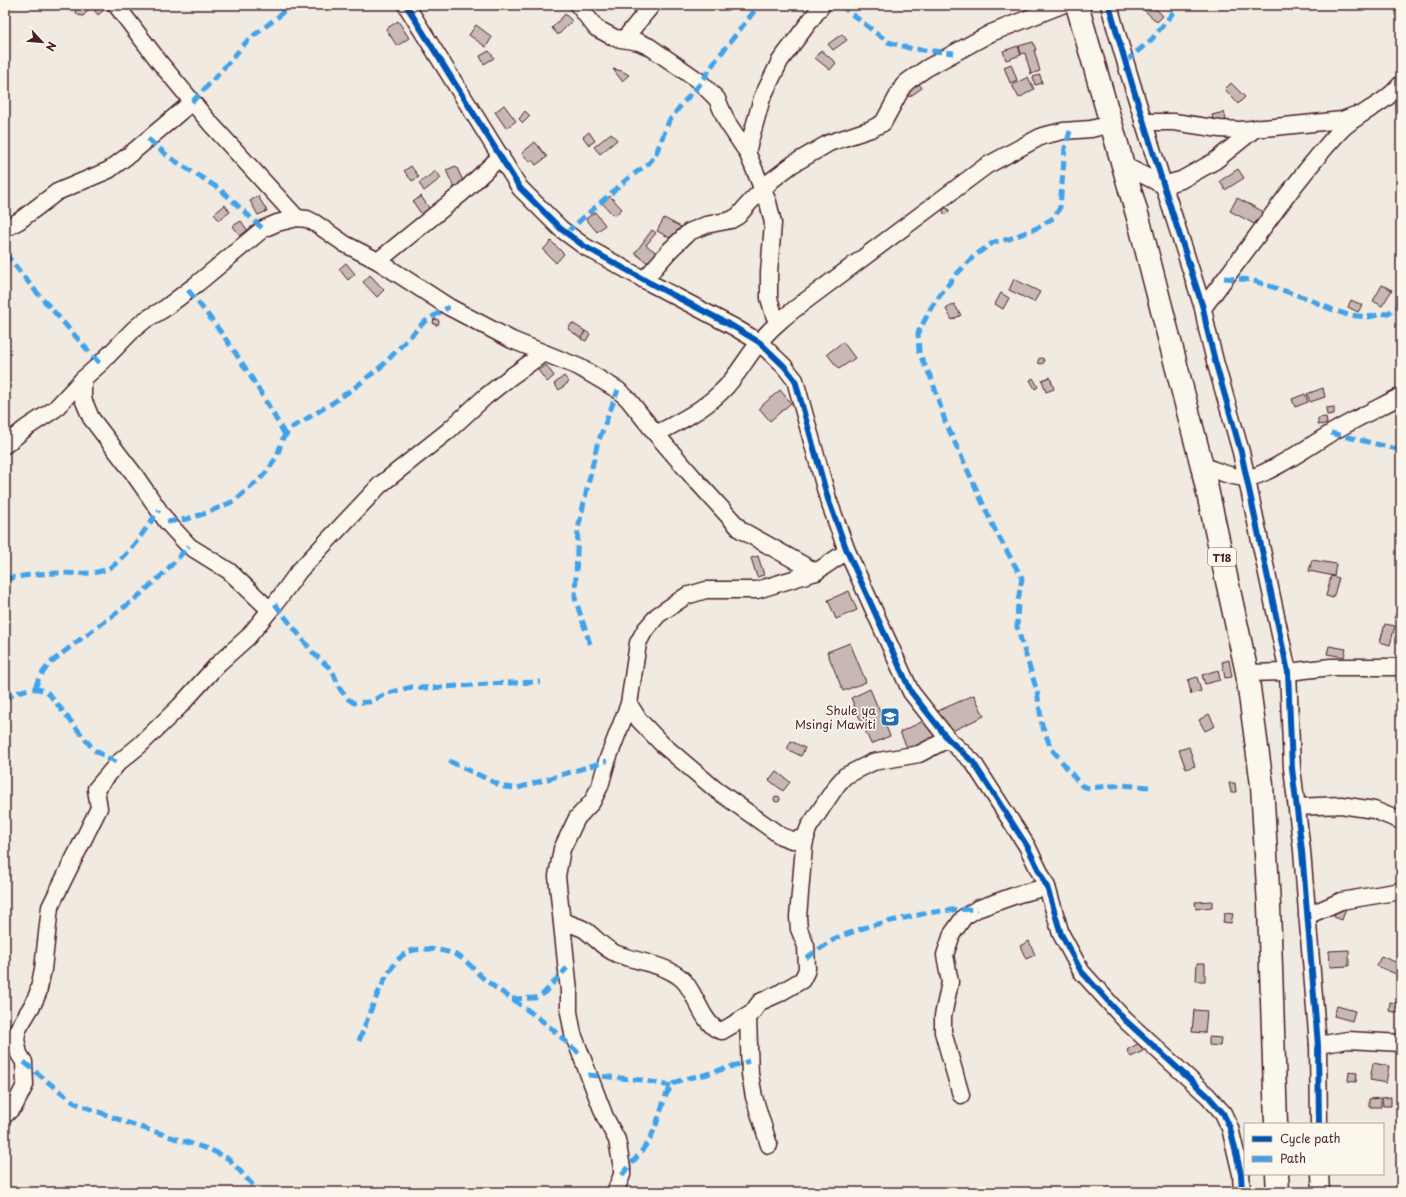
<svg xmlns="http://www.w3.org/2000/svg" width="1406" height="1197" font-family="'Playpen Sans',sans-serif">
<rect width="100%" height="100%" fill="#f0eae0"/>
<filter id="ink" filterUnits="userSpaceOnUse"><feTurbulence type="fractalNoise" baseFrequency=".025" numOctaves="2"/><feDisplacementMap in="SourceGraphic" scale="8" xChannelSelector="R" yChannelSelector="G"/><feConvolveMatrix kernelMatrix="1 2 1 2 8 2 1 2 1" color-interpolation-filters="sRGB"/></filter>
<g filter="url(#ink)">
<g fill="#c8b8b3" stroke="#4a1f2b">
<polygon points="75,5 87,5 88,11 83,16 78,15 75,11"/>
<polygon points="92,5 100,5 104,10 98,15 91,6"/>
<polygon points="1146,5 1152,5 1163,16 1157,22 1143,9"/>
<polygon points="565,14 572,21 558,35 552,28"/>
<polygon points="398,21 409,38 397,46 386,29"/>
<polygon points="476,25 492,37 486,47 469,35"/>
<polygon points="842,34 847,40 833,50 828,44"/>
<polygon points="1033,42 1036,50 1034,50 1040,71 1031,74 1025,53 1021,54 1019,46"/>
<polygon points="1018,46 1021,55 1006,60 1003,51"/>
<polygon points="821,50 836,63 830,70 815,58"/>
<polygon points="489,51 494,58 484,64 480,56"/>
<polygon points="1011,64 1017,80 1010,83 1004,67"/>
<polygon points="613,69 622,71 629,75 622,81"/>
<polygon points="1040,75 1042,83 1035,85 1033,77"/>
<polygon points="1028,77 1034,89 1019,98 1012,85"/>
<polygon points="917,81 922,88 909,97 904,89"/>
<polygon points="1231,83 1245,97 1238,104 1225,89"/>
<polygon points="504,105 516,121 506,128 495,112"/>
<polygon points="525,111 530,116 523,123 519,119"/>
<polygon points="1224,112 1226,120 1214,123 1212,115"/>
<polygon points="589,132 595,141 589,145 583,137"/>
<polygon points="611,133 617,140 600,154 594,147"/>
<polygon points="535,142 547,157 536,165 532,160 530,162 522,153"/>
<polygon points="411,166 419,177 412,181 404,171"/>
<polygon points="456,166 464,183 454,188 446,170"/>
<polygon points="1238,169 1244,178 1225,190 1220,181"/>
<polygon points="436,171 441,178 424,191 419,183"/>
<polygon points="258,196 267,211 258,215 250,201"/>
<polygon points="421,196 431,211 423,216 413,202"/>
<polygon points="610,196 622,209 614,216 602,203"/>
<polygon points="1237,198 1268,214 1260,227 1230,211"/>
<polygon points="225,205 230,212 219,220 214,214"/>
<circle cx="946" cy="211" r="3"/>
<polygon points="595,212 605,225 597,232 586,219"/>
<polygon points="664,218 681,227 674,240 657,231"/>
<polygon points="241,221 248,231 240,236 233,226"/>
<polygon points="652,230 656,233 646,245 662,257 654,268 635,253"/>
<polygon points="551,241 564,254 556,263 543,250"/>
<polygon points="346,263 355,274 348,280 339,269"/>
<polygon points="370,275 384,290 377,297 363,282"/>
<polygon points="1014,279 1040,292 1034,302 1009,290"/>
<polygon points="1382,285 1392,290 1382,306 1373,301"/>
<polygon points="1001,293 1009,298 1003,309 995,304"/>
<polygon points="1351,300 1362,305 1358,312 1348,307"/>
<polygon points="954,304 961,315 952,320 946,309"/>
<circle cx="436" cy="322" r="3"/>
<polygon points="572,323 585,331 581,338 568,329"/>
<polygon points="585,331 590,334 586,341 581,339"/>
<polygon points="843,342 855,358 839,369 827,354"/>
<circle cx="1041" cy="361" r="3"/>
<polygon points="546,365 554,376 547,382 538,370"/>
<polygon points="564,376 569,382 559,390 554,384"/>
<polygon points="1050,377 1054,389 1046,392 1042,380"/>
<polygon points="1033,378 1038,387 1035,389 1030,380"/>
<polygon points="1323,388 1325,397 1310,402 1307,394"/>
<polygon points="780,390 791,403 770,421 759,408"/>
<polygon points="1305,394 1308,402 1295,407 1292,399"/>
<polygon points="1334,407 1334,414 1327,415 1326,408"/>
<polygon points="1326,417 1327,424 1318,425 1318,418"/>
<polygon points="758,556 764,575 757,577 751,558"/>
<polygon points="1312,560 1336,564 1334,576 1309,571"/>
<polygon points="1331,576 1339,578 1333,598 1326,596"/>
<polygon points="849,591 857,610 836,619 828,600"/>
<polygon points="1398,609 1401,611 1401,621 1394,618"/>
<polygon points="1385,624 1395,626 1390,645 1380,642"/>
<polygon points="850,643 866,682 843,691 827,652"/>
<polygon points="1329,646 1346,649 1344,657 1327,654"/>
<polygon points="1229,660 1232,677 1225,678 1222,662"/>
<polygon points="1218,670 1220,680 1205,684 1202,675"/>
<polygon points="1197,677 1201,691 1191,694 1188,680"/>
<polygon points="870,689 890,736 871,744 851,698"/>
<polygon points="974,695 984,716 948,733 938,711"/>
<polygon points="1209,714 1215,726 1205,731 1199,720"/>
<polygon points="930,718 940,738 909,752 900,732"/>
<polygon points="791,741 805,748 801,756 787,749"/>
<polygon points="1189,747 1195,766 1186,769 1179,750"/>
<polygon points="776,771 790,782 783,791 769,780"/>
<polygon points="1229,783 1235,783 1236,792 1231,792"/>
<circle cx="777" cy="799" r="3"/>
<polygon points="1212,901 1212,907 1196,909 1195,902"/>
<polygon points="1338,905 1346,908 1342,920 1334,917"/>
<polygon points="1225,913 1233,914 1231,923 1223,922"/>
<polygon points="1029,941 1035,955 1026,959 1020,946"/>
<polygon points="1349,950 1349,966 1330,967 1329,951"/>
<polygon points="1381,956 1400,964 1396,974 1377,966"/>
<polygon points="1197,963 1205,963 1205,981 1196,981"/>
<polygon points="1390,1002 1401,1004 1401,1013 1389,1011"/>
<polygon points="1337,1006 1355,1011 1352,1021 1334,1016"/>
<polygon points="1194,1010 1207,1011 1205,1033 1192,1032"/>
<polygon points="1209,1037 1221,1038 1220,1046 1209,1045"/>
<polygon points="1139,1043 1143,1051 1131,1057 1127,1050"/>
<polygon points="1373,1063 1389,1066 1386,1083 1370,1080"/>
<polygon points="1349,1072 1357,1073 1356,1082 1348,1081"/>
<polygon points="1391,1097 1391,1106 1383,1106 1382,1098"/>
<polygon points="1381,1098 1381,1107 1369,1107 1369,1099"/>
</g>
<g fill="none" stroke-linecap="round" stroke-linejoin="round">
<g stroke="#4a1f2b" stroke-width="19">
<g id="minor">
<polyline points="116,5 161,64 210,123 297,218"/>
<polyline points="406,5 520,188 561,229 584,246 650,283 734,327 759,342 784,366 795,380 828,499 847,551 911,692 948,739 973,762 1027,846 1047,887 1061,934 1081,971 1125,1020 1208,1096 1223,1113 1230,1128 1241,1174 1242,1192"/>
<polyline points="578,5 596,28 615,38 639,42 650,47 699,81 717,99 727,122 747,152 768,202 773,223 769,273 769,298 774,315 779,322"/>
<path d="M1109 5C1137 107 1171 207 1203 308L1207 329 1215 361 1241 452 1288 672 1292 768 1302 851 1318 1045 1319 1124"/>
<polyline points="624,39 652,5"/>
<polyline points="1143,122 1174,122 1220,129 1240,130 1275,127 1342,120 1355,115"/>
<polyline points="747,152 762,98 780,61 822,5"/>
<polyline points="1123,165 1163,185 1181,180 1215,161 1256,128"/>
<polyline points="5,226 8,227 19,221 57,192 109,170 134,151 192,102"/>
<polyline points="378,261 449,307 512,340 579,367 618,390 628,399 656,434 693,477 741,530 816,572"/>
<polyline points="644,280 670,250 689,232 706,225 731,220 738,216 751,201 772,180 793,164 829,143 871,129 883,123 903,86 908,81 927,68 991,33 1062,5"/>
<path d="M1203 308C1220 285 1237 263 1254 240 1281 203 1308 166 1339 132 1357 113 1384 105 1401 84"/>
<polyline points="83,379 83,399 91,418 134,474 167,522 189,546 229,571 270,610"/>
<path d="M656 434C679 422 703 410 722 391 737 377 746 358 759 343 771 327 788 314 804 302L986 166 1042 136 1063 131 1091 129 1111 124"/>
<polyline points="5,445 26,428 55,409 83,379 100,364 133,330 145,320 164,309 198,283 263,229 277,223 297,218 307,219 315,223 345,244 378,261 462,193 501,156"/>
<path d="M1202 466C1216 470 1232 478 1247 478 1265 477 1313 444 1331 433 1353 420 1378 408 1401 396"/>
<polyline points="1247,673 1288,672 1331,667 1401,667"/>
<polyline points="629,704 639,720 662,744 715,789 781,836 792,840 806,838"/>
<polyline points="1297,807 1341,805 1374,810 1401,821"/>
<polyline points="1307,916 1341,901 1401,891"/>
<path d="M562 921C570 924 578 926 585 930 596 938 604 949 617 954 638 962 665 964 682 979 696 991 703 1028 722 1031L749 1015"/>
<polyline points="1318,1045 1348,1040 1401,1043"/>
<polyline points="961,1095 943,1032 943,1016 950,982 945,955 952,934 964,917 977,909 1019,894 1047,887"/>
<polyline points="5,1115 15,1105 25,1085 24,1062 19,1054 16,1039 18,1029 33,1004 38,993 43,969 50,907 99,808 96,789 118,763 140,745 180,706 219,663 248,637 275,604 299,571 380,485 448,431 485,397 509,378 544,353"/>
<polyline points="769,1145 754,1097 750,1074 748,1018 760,1002 778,994 802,980 806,972 807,969 806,946 799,929 798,917 804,846 807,832 809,827 837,785 845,776 873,762 919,754 948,739"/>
<polyline points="1320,1174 1321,1192"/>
<polyline points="615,1192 622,1175 622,1168 617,1140 605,1117 573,1034 569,1012 569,991 557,876 562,849 577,818 592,802 600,786 607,761 629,704 638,643 645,630 658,615 686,596 706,590 757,590 816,572 847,551"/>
</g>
</g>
<g stroke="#4a1f2b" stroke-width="25">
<g id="highway">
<polyline points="1077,5 1139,221 1202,466 1247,673 1262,785 1269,906 1276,1124"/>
<polyline points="1277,1174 1278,1192"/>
</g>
</g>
<use href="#minor" stroke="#fbf7ec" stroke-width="16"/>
<use href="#highway" stroke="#fbf7ec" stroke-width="22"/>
<g stroke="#40a2eb" stroke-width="5" stroke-dasharray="10 5" stroke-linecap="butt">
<polyline points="840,5 888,42 913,49 954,53"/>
<polyline points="1125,62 1152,39 1179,5"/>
<polyline points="192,102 216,77 248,40 279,16 289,5"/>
<polyline points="1070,131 1065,148 1060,207 1055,217 1037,228 1009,239 994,242 974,256 954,277 932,306 918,333 919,353 932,380 945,421 995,530 1022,578 1018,601 1017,627 1037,691 1042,725 1051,748 1079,783 1082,786 1089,788 1122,785 1149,787"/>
<polyline points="148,139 169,157 221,190 263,229"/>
<polyline points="5,230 8,227"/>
<polyline points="566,233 626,180 649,163 655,156 669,121 682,104 701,83 716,60 759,5"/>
<polyline points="5,253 33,288 100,364"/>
<polyline points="1224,278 1251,280 1306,298 1333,310 1348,315 1368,317 1388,313 1401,305"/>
<path d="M188 290C227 337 256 382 285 435"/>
<polyline points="1331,433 1401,450"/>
<polyline points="167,522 187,519 209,512 234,501 258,481 269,469 277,456 283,438 293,427 334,402 358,385 383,365 423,323 437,314 449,307"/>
<path d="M5 579C22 576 40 573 57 573 78 573 103 577 119 561 134 547 147 527 159 510"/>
<polyline points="275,604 314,654 332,670 340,689 348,699 354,703 369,702 388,693 412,687 428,688 505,683 540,682"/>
<polyline points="590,644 575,598 578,529 597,445 618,390"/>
<polyline points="35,688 39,678 49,664 74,644 134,600 163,574 189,546"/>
<path d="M5 700C17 690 37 684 49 694L94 750 118 763"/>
<polyline points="449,761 504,787 518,788 607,761"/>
<polyline points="806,958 836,938 869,926 927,913 950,910 977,909"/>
<polyline points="512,999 535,998 543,994 567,968"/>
<path d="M359 1041C368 1018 384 970 403 955 415 945 444 949 456 955 467 960 475 971 484 979 502 993 523 1006 541 1020 555 1031 567 1043 580 1054"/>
<polyline points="24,1062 48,1082 75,1103 131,1124 211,1150 229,1159 259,1192"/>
<polyline points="588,1075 642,1080 671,1086"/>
<polyline points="622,1175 641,1152 650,1139 655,1128 666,1095 673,1084 683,1079 704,1075 749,1061"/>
</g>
<g stroke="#fbf7ec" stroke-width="8">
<g id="cycleway">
<polyline points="406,5 520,188 561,229 584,246 650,283 734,327 759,342 784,366 795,380 828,499 847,551 911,692 948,739 973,762 1027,846 1047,887 1061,934 1081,971 1125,1020 1208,1096 1223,1113 1230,1128 1241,1174 1242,1192"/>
<path d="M1109 5C1137 107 1171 207 1203 308L1207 329 1215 361 1241 452 1288 672 1292 768 1302 851 1318 1045 1319 1124"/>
</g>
</g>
<use href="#cycleway" stroke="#0057b8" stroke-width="6"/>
</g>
</g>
<defs>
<g id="school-square" transform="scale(1)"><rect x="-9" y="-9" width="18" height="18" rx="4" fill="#1f6fb2" stroke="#fbf7ec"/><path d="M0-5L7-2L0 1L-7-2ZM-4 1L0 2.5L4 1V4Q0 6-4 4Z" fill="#fff"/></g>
</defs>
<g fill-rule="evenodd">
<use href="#school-square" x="890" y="717"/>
</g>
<g text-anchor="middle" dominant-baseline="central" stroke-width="3.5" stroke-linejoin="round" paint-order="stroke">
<rect fill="#fbf7ec" stroke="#7f6065" stroke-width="1" x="1208" y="548" width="28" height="18" rx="3"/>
<g font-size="11" font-weight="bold" fill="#4a1f2b">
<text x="1222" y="557">T18</text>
</g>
<g font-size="12" fill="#4a1f2b" stroke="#fbf7ec" text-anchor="end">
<text x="876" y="710">Shule ya<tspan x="876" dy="14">Msingi Mawiti</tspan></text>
</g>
</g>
<rect width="1406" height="1197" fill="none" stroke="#fbf7ec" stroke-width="20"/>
<rect x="10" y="10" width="1386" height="1177" fill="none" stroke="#4a1f2b" stroke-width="1.5" filter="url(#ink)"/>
<rect x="1244" y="1123" width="140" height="52" fill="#fbf7ec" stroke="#b4a19f"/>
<rect x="1252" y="1136" width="20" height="6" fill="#0057b8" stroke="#b4a19f"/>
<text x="1280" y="1143" font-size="12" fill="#4a1f2b">Cycle path</text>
<rect x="1252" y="1156" width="20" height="6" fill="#40a2eb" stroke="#b4a19f"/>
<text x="1280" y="1163" font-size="12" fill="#4a1f2b">Path</text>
<g transform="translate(42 42) rotate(116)" stroke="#fbf7ec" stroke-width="3" paint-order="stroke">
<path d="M0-3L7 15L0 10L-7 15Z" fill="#4a1f2b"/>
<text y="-6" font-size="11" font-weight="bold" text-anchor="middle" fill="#4a1f2b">N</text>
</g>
</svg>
